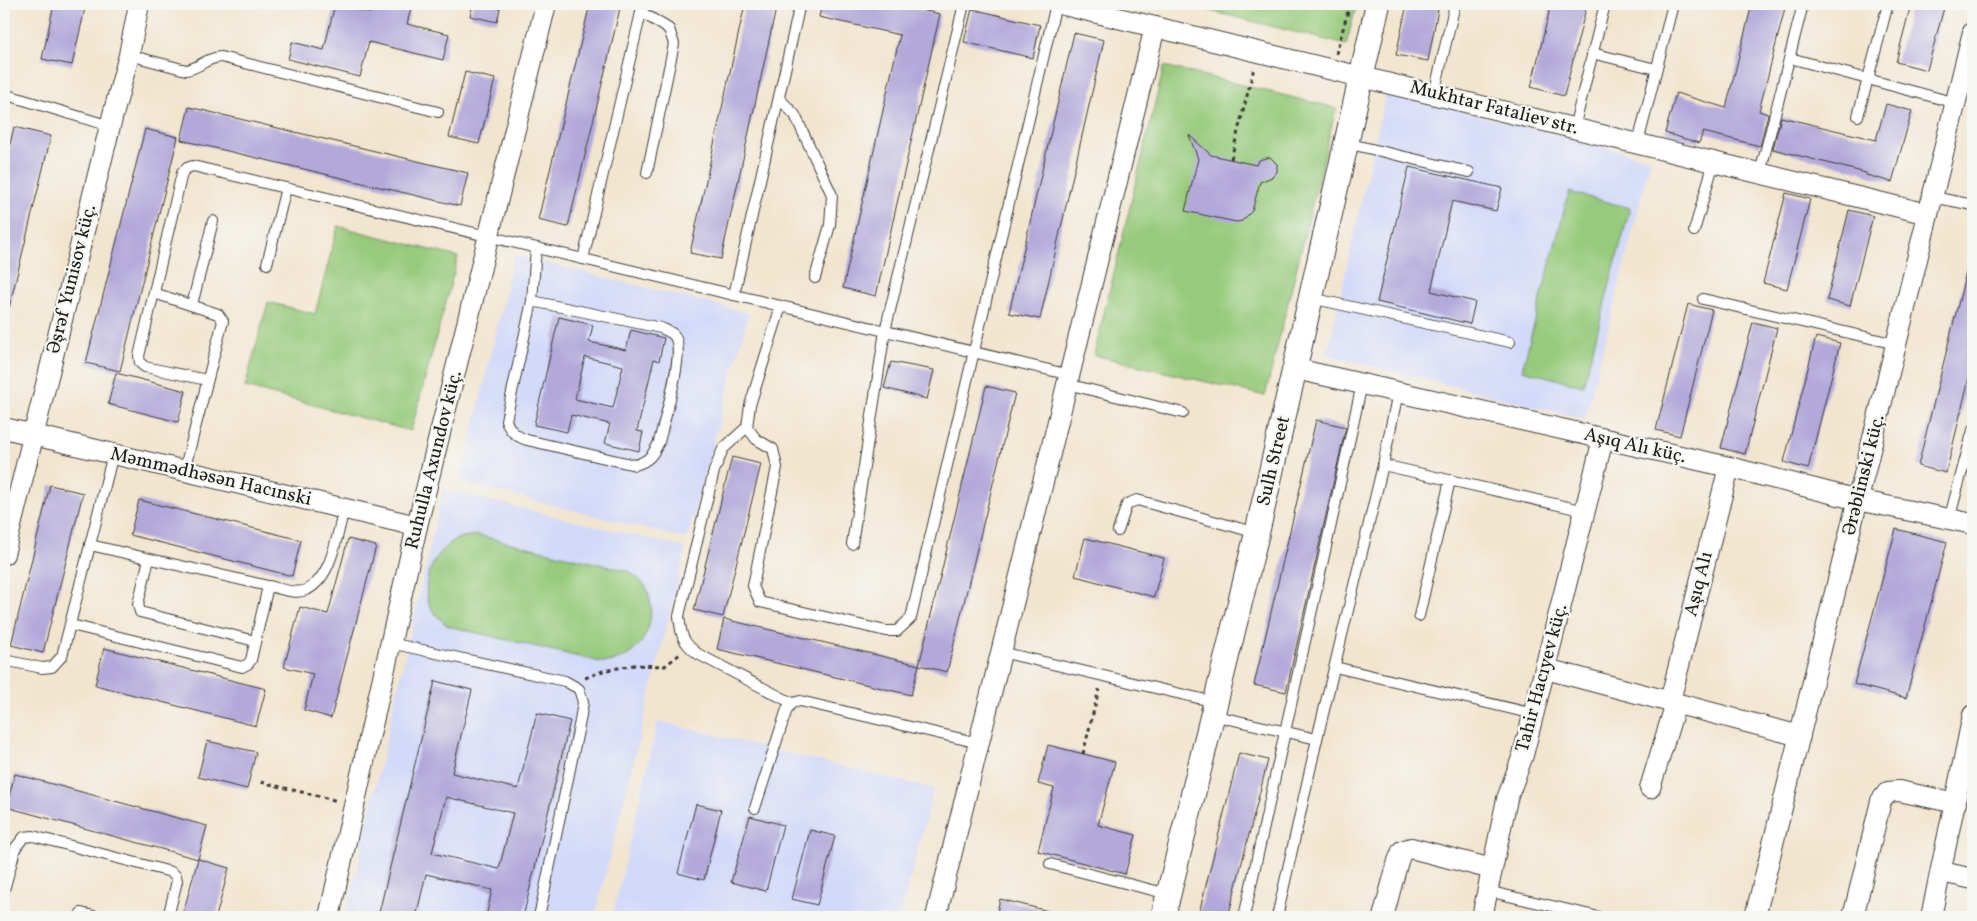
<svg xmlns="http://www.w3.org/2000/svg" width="1977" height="921" font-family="Vollkorn,serif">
<rect width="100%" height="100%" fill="#f6f6f2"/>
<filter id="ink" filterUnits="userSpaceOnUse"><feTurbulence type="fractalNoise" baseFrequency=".02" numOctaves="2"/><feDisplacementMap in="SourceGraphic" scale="10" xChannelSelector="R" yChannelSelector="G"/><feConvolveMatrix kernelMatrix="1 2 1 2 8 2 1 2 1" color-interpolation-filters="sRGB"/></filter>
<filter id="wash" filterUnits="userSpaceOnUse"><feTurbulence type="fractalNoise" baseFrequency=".0096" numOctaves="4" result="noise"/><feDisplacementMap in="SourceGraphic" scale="20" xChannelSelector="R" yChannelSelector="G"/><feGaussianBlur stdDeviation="1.12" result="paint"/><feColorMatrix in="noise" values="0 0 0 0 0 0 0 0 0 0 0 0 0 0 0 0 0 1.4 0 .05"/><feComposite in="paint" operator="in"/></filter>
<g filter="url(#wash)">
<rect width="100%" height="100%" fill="#f2e5cf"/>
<g fill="#d3d9f9">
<polygon points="1386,92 1651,159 1585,419 1327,355"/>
<polygon points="514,255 749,313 687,539 461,482"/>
<polygon points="443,489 686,548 595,917 346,917"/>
<polygon points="658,721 934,789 900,917 612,917"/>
</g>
<g fill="#97ca7b" stroke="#5a734c">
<polygon points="1183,4 1357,4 1346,45"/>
<polygon points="1164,66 1336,108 1265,396 1094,355"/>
<polygon points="1569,192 1630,208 1583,386 1522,370"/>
<polygon points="338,226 458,257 411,431 245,387 268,302 315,314"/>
<path d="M477 535 629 571C634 576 643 581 646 587 661 621 640 664 601 662L448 626C441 620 434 614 430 606 419 582 435 550 457 539 463 536 471 536 477 535Z"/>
</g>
<g id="blocks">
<g fill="#b2a9da" fill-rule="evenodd">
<polygon points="54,4 86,4 72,65 42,59"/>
<polygon points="335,4 370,13 372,4 412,4 407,24 449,34 443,60 369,42 360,77 288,59 292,42 324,50"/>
<polygon points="473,4 501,4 497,22 470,16"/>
<polygon points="590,4 621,4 568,227 538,220"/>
<polygon points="745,4 777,4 721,259 690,253"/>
<polygon points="822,4 895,4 940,14 876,296 843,288 900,35 819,17"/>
<polygon points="1407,4 1439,4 1428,61 1396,55"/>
<polygon points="1551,4 1587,4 1564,96 1531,87"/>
<polygon points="1752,4 1786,4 1759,111 1768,114 1760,146 1703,132 1699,143 1665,133 1676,93 1726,108"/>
<polygon points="1911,4 1945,4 1927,70 1896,62"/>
<polygon points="972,9 1040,25 1033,58 964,42"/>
<polygon points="1074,33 1104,40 1040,319 1009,313"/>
<polygon points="465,72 495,79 479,144 449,137"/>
<polygon points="1886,104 1912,111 1892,182 1866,175 1866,173 1773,149 1781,117 1876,140"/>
<polygon points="189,107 468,173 460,206 181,140"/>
<polygon points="14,127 51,136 9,308 4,308 4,169"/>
<polygon points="145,129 178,137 120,371 86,363"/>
<polygon points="1189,135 1211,155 1256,165 1259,160 1270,157 1277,164 1277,172 1272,177 1260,182 1252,211 1242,221 1236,222 1185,211 1198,159"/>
<polygon points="1409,167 1502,188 1496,211 1452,201 1431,291 1475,302 1470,324 1377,302"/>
<polygon points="1786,193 1810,199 1787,289 1763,283"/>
<polygon points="1849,210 1873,216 1850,306 1827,300"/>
<polygon points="1968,264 1973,265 1973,362 1946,473 1918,466"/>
<polygon points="1688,304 1712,310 1680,436 1656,430"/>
<path d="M559 317 593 325 589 342 626 350 631 330 664 338 659 361 654 359 637 431 643 432 639 451 605 443 610 424 571 415 567 432 534 425ZM585 357 623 366 613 408 575 399Z"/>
<polygon points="1753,322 1777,328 1745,454 1721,448"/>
<polygon points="1816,337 1840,343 1808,469 1784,462"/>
<polygon points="891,362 934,370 927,399 884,388"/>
<polygon points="116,373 186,391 178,422 108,404"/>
<polygon points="986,386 1015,393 947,672 919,665"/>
<polygon points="1316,420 1346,427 1286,692 1254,685"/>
<polygon points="732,457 761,464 723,617 694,610"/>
<polygon points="50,485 83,493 43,653 11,645"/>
<polygon points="139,500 301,540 292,576 130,535"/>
<polygon points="1896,529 1947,542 1906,698 1854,684"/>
<polygon points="1085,538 1164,558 1154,597 1075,576"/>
<polygon points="348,539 376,546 331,718 304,710 313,674 284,667 300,607 328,614"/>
<polygon points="724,619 919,665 911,695 717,649"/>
<polygon points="104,648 266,689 256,726 95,685"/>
<path d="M435 681 472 690 452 773 518 789 537 713 570 721 523 917H486L492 890 426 874 416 917H378ZM446 797 513 813 499 869 432 853Z"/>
<polygon points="207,741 256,752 247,789 198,777"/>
<polygon points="1048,745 1115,762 1098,825 1136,835 1125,874 1038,851 1054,788 1038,784"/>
<polygon points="1239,753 1268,760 1228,917 1198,917"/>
<polygon points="15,774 207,826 198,859 6,807"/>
<polygon points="696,804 721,810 704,880 678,873"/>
<polygon points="750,816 783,825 766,891 731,882"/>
<polygon points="810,830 835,836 817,905 792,899"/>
<polygon points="198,859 229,868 216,917 182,917"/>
<polygon points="1000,899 1052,912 1052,917 996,917"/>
</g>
</g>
</g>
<g filter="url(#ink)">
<use href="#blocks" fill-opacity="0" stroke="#3c3a37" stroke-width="1"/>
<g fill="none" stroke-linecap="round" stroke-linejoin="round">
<g stroke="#3c3a37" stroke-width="12">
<g id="service">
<polyline points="641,12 669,29 674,44 647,173"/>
<polyline points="1592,53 1656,69"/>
<path d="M129 55 186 70C201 68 204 58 221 57L438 112"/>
<polyline points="1790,58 1956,103"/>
<polyline points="4,94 110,126"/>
<polyline points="1434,94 1455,4"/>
<polyline points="779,98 795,115 832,195 830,225 815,278"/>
<polyline points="4,110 7,95"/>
<polyline points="1858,116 1888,4"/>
<polyline points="1574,128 1605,4"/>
<polyline points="1346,143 1469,172"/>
<polyline points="1638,143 1673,4"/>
<polyline points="1760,173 1803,4"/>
<polyline points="1933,197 1973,205"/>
<polyline points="1694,231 1714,162"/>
<polyline points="583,259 643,4"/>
<polyline points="267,264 286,188"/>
<polyline points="154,293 218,314 223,321 184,471"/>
<polyline points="734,295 800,4"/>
<polyline points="1311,298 1510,342"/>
<polyline points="1703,299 1896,344"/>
<path d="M532 301 661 328C667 331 674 332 676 339 684 356 664 421 659 442 653 455 649 461 635 465L527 440C516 436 510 432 506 420L532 301 536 248"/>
<polyline points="192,305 213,221"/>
<polyline points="781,306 750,405 747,427 756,439 773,449 777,467 753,586 760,602 886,631 897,631 911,618 1056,4"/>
<polyline points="207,380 145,367 140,363 139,356 182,173 187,168 193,166 1070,375"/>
<polyline points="1067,384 1183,413"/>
<path d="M747 427 723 449 714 471 679 616C681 635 682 642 698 654L792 703"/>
<polyline points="1383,465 1585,511"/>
<polyline points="1949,520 1973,430"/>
<polyline points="1118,531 1127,504 1137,500 1257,533"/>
<polyline points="852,544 885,331 964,4"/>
<path d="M90 545 268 586C279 588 296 595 306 590 332 579 337 534 344 509"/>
<polyline points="149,559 138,604 140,612 255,641"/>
<polyline points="1419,616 1450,480"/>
<polyline points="71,625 242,667 248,664 251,660 268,586"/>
<polyline points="390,643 565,681 579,689 583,702 580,721 539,917"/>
<polyline points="1001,652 1215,702"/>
<polyline points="4,660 42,668 52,667 62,656 113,454"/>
<polyline points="1335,667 1534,714"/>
<polyline points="1212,715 1317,739"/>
<polyline points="755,808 787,709 792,703 800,701 979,743"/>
<polyline points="1050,864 1168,894"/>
<polyline points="4,890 16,847 24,837 33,836 171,872 176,876 177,881 168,917"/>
<polyline points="1487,891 1599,917"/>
<polyline points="81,913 98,917"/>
<polyline points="1244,917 1362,384"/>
<polyline points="1277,917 1317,739 1383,465 1398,392"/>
</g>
</g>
<g stroke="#3c3a37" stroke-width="22">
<g id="minor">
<polyline points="1060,4 1928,214"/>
<polyline points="1296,369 1729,467 1858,500 1973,524"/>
<polyline points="4,428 417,526"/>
<polyline points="4,554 110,126 129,55 139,4"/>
<polyline points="1546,669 1800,736"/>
<polyline points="1670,701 1729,467"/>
<polyline points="1650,788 1676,703"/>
<polyline points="1942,872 1973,879"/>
<polyline points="329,917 417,526 546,4"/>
<polyline points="936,917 1155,27"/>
<polyline points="1383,917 1398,861 1402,851 1411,848 1492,869"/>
<polyline points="1482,917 1507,799 1523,755 1603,439"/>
<polyline points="1755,917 1973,32"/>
<polyline points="1853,917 1881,801 1888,792 1899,791 1956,803"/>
<polyline points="1931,917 1973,715"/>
</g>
</g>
<g stroke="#3c3a37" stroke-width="26">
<polyline id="tertiary" points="1163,917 1257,533 1378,4"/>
</g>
<g stroke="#3c3a37" stroke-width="3" stroke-dasharray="4 4" stroke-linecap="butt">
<polyline points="1336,54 1350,4"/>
<polyline points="1231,159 1254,68"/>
<polyline points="585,678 603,671 634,665 665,666 680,654"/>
<polyline points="1083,754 1099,689"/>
<polyline points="261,782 338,801"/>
</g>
<use href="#service" stroke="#fff" stroke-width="10"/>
<use href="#minor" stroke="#fff" stroke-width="20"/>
<use href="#tertiary" stroke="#fff" stroke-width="24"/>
</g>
</g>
<g text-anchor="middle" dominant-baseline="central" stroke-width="4.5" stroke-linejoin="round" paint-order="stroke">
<g font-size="19" fill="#1c1c1c" stroke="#f6f6f2">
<text transform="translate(1494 108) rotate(14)">Mukhtar Fataliev str.</text>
<text transform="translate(72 279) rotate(-76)">Əşrəf Yunisov küç.</text>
<text transform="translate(1635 446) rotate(13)">Aşıq Alı küç.</text>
<text transform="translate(434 460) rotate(-76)">Ruhulla Axundov küç.</text>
<text transform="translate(1274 461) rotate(-77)">Sulh Street</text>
<text transform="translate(1864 475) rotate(-76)">Ərəblinski küç.</text>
<text transform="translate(211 477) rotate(13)">Məmmədhəsən Hacınski</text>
<text transform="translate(1699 584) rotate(-76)">Aşıq Alı</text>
<text transform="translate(1542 678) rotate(-75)">Tahir Hacıyev küç.</text>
</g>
</g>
<rect width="1977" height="921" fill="none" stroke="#f6f6f2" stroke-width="20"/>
</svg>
